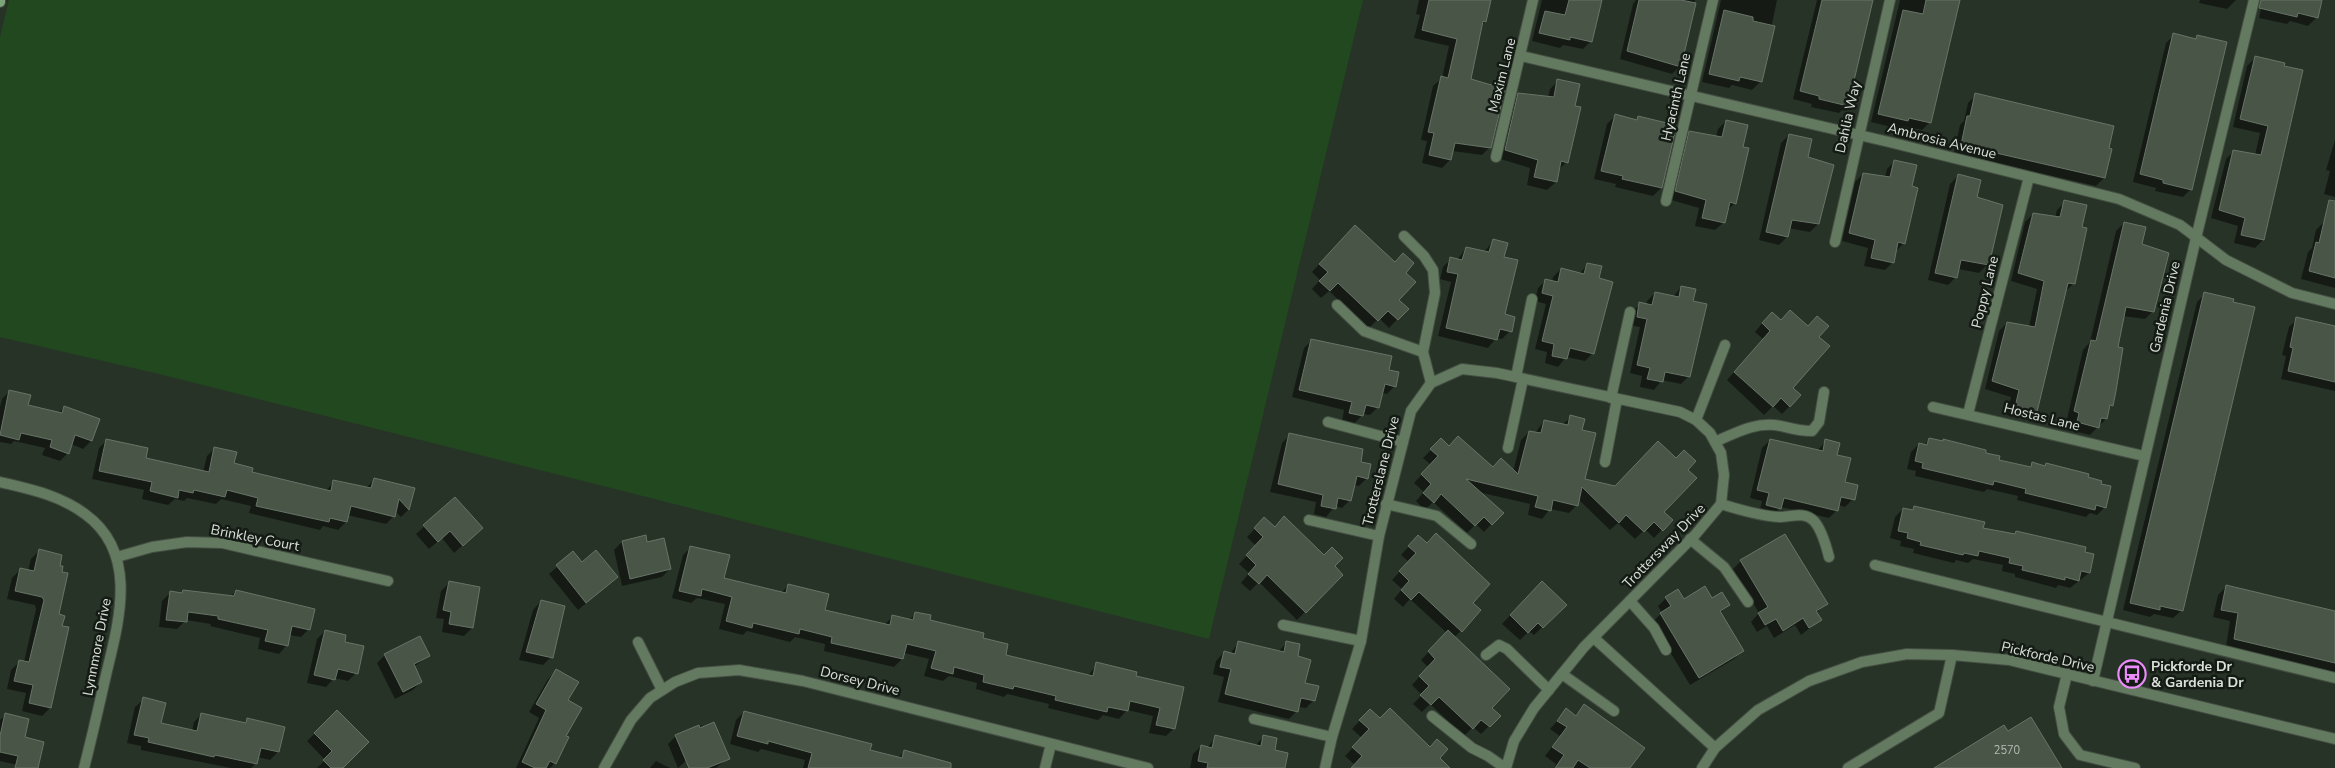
<svg xmlns="http://www.w3.org/2000/svg" width="2335" height="768" font-family="'Nunito Sans',sans-serif">
<rect width="100%" height="100%" fill="#283327"/>
<polygon fill="#21481e" points="9,0 1363,0 1209,639 159,374 0,337 0,37"/>
<g fill="#0007">
<polygon points="1419,0 1490,0 1485,22 1481,26 1469,80 1490,147 1482,155 1452,151 1450,160 1442,168 1422,163 1427,141 1421,140 1433,86 1442,78 1449,46 1414,38 1420,15 1416,14"/>
<polygon points="1542,0 1601,0 1591,41 1583,49 1563,45 1560,48 1532,41"/>
<polygon points="1636,0 1695,0 1680,66 1672,74 1620,59 1633,4"/>
<polygon points="1721,0 1777,0 1760,82 1752,90 1732,85 1729,88 1702,82"/>
<polygon points="1817,0 1872,0 1847,105 1839,113 1811,107 1812,104 1793,99"/>
<polygon points="1900,0 1959,0 1930,122 1922,130 1902,126 1899,129 1871,122"/>
<polygon points="2200,0 2236,0 2227,9 2199,3"/>
<polygon points="2263,0 2320,0 2316,18 2308,26 2290,21 2287,24 2259,18"/>
<polygon points="2174,35 2195,40 2198,36 2191,189 2183,197 2155,191 2156,188 2133,182 2166,43"/>
<polygon points="2255,58 2302,71 2263,240 2255,248 2234,243 2238,226 2211,218 2226,159 2234,151 2255,155 2260,133 2233,127 2247,66"/>
<polygon points="1558,81 1573,107 1567,162 1558,170 1556,182 1547,190 1527,185 1530,168 1497,158 1511,102 1519,94 1548,97 1550,89"/>
<polygon points="1976,95 2104,178 2096,186 1954,153 1960,125 1964,121 1968,103"/>
<polygon points="1615,116 1635,121 1638,118 1661,188 1653,196 1615,187 1616,184 1594,179 1607,124"/>
<polygon points="1726,121 1742,148 1735,203 1727,211 1724,222 1715,230 1695,226 1699,208 1668,199 1682,141 1690,133 1716,137 1718,129"/>
<polygon points="1789,135 1806,158 1818,224 1810,232 1788,228 1787,237 1779,245 1759,240 1781,143"/>
<polygon points="2335,140 2335,197 2324,194 2330,171 2326,170"/>
<polygon points="1895,161 1910,187 1904,243 1896,251 1893,262 1885,270 1864,266 1868,248 1842,241 1855,182 1863,174 1885,177 1887,169"/>
<polygon points="1958,176 1975,198 1987,265 1979,273 1958,269 1956,277 1948,285 1928,280 1950,184"/>
<polygon points="2065,202 2080,228 2073,284 2065,292 2036,411 2028,419 2007,415 2011,397 1985,389 1999,331 2007,323 2029,327 2037,289 2011,281 2025,222 2033,214 2055,218 2057,210"/>
<polygon points="2324,222 2335,225 2335,288 2301,279 2308,252 2312,248 2316,230"/>
<polygon points="2124,223 2141,245 2153,311 2145,319 2123,316 2116,348 2119,363 2121,364 2112,405 2107,410 2106,419 2090,435 2070,430 2072,420 2067,419 2083,350 2090,342 2116,231"/>
<polygon points="1347,234 1404,273 1397,300 1407,309 1389,328 1379,318 1369,328 1329,291 1321,298 1312,289 1320,280 1312,272"/>
<polygon points="1493,241 1503,315 1510,331 1502,339 1496,338 1488,348 1438,336 1451,282 1440,279 1443,267 1451,259 1457,260 1466,248 1484,252"/>
<polygon points="1588,264 1597,279 1593,353 1585,361 1566,357 1558,367 1545,363 1547,352 1535,349 1546,304 1535,301 1538,288 1546,280 1552,282 1553,277 1561,269 1579,274"/>
<polygon points="1681,287 1692,302 1689,376 1681,384 1662,380 1654,390 1640,387 1642,376 1630,373 1640,327 1629,325 1632,312 1640,304 1646,305 1647,301 1655,293 1673,297"/>
<polygon points="2205,294 2182,610 2173,618 2154,614 2150,617 2123,610 2197,302"/>
<polygon points="2297,319 2335,328 2335,391 2281,379 2286,356 2282,355 2289,327"/>
<polygon points="1764,321 1780,321 1817,337 1791,388 1790,406 1782,414 1773,406 1764,415 1727,380 1763,339 1755,332"/>
<polygon points="1312,340 1387,371 1395,386 1387,394 1381,393 1378,407 1370,415 1363,414 1354,424 1342,421 1344,410 1292,397 1304,348"/>
<polygon points="10,391 27,406 58,413 64,408 91,441 83,449 71,444 68,453 60,461 42,455 45,448 14,441 11,444 0,442 0,407 2,399"/>
<polygon points="1571,417 1580,431 1584,480 1615,487 1686,470 1663,512 1671,520 1654,538 1645,529 1635,539 1618,523 1610,530 1578,499 1577,505 1569,513 1550,509 1542,519 1528,515 1530,504 1478,492 1502,513 1484,532 1476,524 1467,533 1433,502 1425,510 1416,501 1424,492 1414,483 1431,465 1423,458 1441,440 1449,447 1492,469 1513,472 1521,440 1529,432 1535,433 1544,421 1562,425"/>
<polygon points="1290,435 1359,463 1367,478 1359,486 1354,485 1350,500 1342,508 1335,506 1326,517 1314,514 1316,502 1270,492 1282,443"/>
<polygon points="1930,439 1942,442 1944,440 1984,454 1997,460 2028,468 2032,464 2044,467 2046,464 2087,478 2105,507 2097,515 2090,513 2086,517 2017,500 2018,496 1987,489 1984,492 1915,476 1916,471 1907,469 1911,452 1919,444 1924,445"/>
<polygon points="107,440 145,459 203,472 207,456 215,448 232,464 250,473 326,491 334,481 366,488 374,480 413,489 408,510 401,517 395,511 394,516 386,524 347,515 346,522 338,530 323,526 320,530 249,513 251,506 221,499 216,504 187,498 184,501 175,499 168,505 142,499 144,490 92,479 99,448"/>
<polygon points="1770,440 1817,451 1826,441 1836,456 1844,483 1853,499 1845,507 1838,505 1837,510 1829,518 1781,507 1772,516 1759,513 1762,501 1750,498 1762,448"/>
<polygon points="455,499 473,536 454,553 442,538 429,549 416,534"/>
<polygon points="1915,507 1982,528 2013,535 2016,532 2084,553 2089,573 2070,588 2058,585 2056,588 2015,577 2015,574 2002,571 2003,565 1973,559 1968,563 1956,560 1954,563 1913,553 1914,549 1900,546 1901,541 1890,538 1895,517 1903,509 1911,511"/>
<polygon points="1264,519 1275,528 1333,567 1341,575 1297,620 1259,582 1250,591 1241,583 1249,573 1239,564 1256,546 1247,537"/>
<polygon points="645,537 647,544 670,569 662,577 622,586 614,550 622,542"/>
<polygon points="1410,545 1480,610 1454,638 1491,708 1499,716 1481,734 1473,727 1464,736 1430,704 1422,712 1413,704 1422,695 1412,685 1428,667 1421,660 1447,633 1410,599 1403,607 1394,599 1402,589 1392,580 1409,562 1401,555"/>
<polygon points="691,547 723,579 781,593 789,585 823,611 884,625 893,616 909,620 916,613 928,621 981,639 1004,656 1088,676 1097,664 1135,677 1183,688 1174,728 1166,736 1149,733 1153,716 1127,710 1119,719 1103,715 1098,720 1048,708 1049,704 1007,694 1004,697 976,689 977,683 949,676 943,681 924,676 929,659 904,653 902,659 894,667 824,651 825,644 795,637 790,642 747,631 743,635 719,629 725,604 697,598 691,603 672,598 683,555"/>
<polygon points="39,551 58,567 50,708 42,716 22,711 26,693 7,689 11,670 19,662 24,662 36,609 35,605 7,599 12,578 20,570 28,571 31,559"/>
<polygon points="573,553 582,564 617,577 578,610 549,574"/>
<polygon points="1741,561 1826,604 1816,613 1820,620 1801,635 1795,625 1774,638 1767,626 1757,632 1751,622 1759,613 1733,569"/>
<polygon points="449,583 472,628 464,636 442,632 444,619 436,618 441,591"/>
<polygon points="2226,587 2335,612 2335,672 2226,647 2230,621 2213,617 2218,595"/>
<polygon points="1534,590 1566,605 1534,635 1529,631 1520,640 1502,624"/>
<polygon points="183,591 230,597 236,591 309,629 301,637 289,635 287,645 279,654 258,649 260,638 210,626 211,624 186,620 177,629 159,627 162,601 170,593 180,594"/>
<polygon points="1666,598 1683,601 1712,600 1728,605 1720,613 1742,651 1734,659 1690,685 1652,622 1662,613 1658,606"/>
<polygon points="541,601 551,657 543,665 519,660 533,610"/>
<polygon points="325,631 343,643 356,673 348,681 334,678 326,687 307,683 317,639"/>
<polygon points="1287,642 1296,657 1304,684 1314,700 1306,708 1298,707 1297,711 1289,719 1218,702 1224,677 1213,674 1216,661 1224,652 1230,654 1238,643 1278,652"/>
<polygon points="385,655 428,656 414,667 421,682 413,690 395,699 377,663"/>
<polygon points="556,671 567,701 564,737 555,763 550,768 516,768 539,718 529,712 548,679"/>
<polygon points="144,699 160,724 192,731 194,722 202,714 244,723 248,720 278,752 270,760 257,757 256,763 251,768 231,768 141,750 141,746 127,743 135,707"/>
<polygon points="1584,705 1629,768 1554,768 1556,764 1545,756 1560,736 1550,729 1567,710 1575,716"/>
<polygon points="1370,710 1380,720 1438,758 1445,768 1352,768 1355,765 1345,756 1362,738 1352,729"/>
<polygon points="337,712 341,768 317,768 325,760 307,741"/>
<polygon points="744,712 869,751 898,758 904,752 934,768 803,768 805,760 761,749 758,752 730,744 736,720"/>
<polygon points="6,715 23,738 30,768 0,761 0,720"/>
<polygon points="702,725 700,730 728,758 716,768 697,768 690,751 686,761 678,768 668,744 676,736"/>
<polygon points="1264,736 1283,768 1190,768 1193,754 1201,746 1207,748 1216,737 1255,746"/>
<polygon points="656,761 670,768 650,768"/>
</g>
<g fill="#495547" stroke="#677466">
<polygon points="1429,0 1491,0 1486,22 1483,21 1471,79 1505,89 1491,148 1455,143 1451,160 1429,155 1434,133 1428,132 1441,76 1448,78 1457,39 1422,30"/>
<polygon points="1569,0 1602,0 1592,42 1570,37 1570,40 1539,33 1545,11 1565,15"/>
<polygon points="1639,0 1681,0 1696,3 1681,67 1627,51"/>
<polygon points="1822,0 1873,0 1848,106 1819,99 1819,96 1800,91"/>
<polygon points="1926,0 1960,0 1931,123 1909,118 1908,121 1878,114 1903,10 1923,14"/>
<polygon points="2261,0 2322,0 2318,18 2298,13 2297,17 2259,8"/>
<polygon points="1724,10 1753,17 1753,21 1775,26 1762,82 1740,77 1739,81 1709,74"/>
<polygon points="2173,33 2196,39 2197,35 2227,42 2192,190 2163,183 2163,180 2140,174"/>
<polygon points="2255,56 2285,63 2284,66 2303,70 2264,240 2241,235 2245,218 2219,210 2233,150 2261,155 2268,126 2240,119"/>
<polygon points="1557,79 1580,84 1575,106 1581,107 1568,163 1561,161 1557,182 1534,177 1538,160 1505,150 1518,93 1554,97"/>
<polygon points="1975,93 2114,126 2109,148 2112,149 2105,178 1961,145 1967,116 1970,116"/>
<polygon points="1615,114 1637,120 1638,116 1667,123 1666,126 1676,128 1662,188 1622,179 1623,176 1601,171"/>
<polygon points="1726,120 1748,125 1743,147 1749,148 1736,204 1730,202 1725,223 1702,218 1706,200 1675,191 1689,131 1722,137"/>
<polygon points="1789,134 1812,139 1808,157 1834,165 1819,224 1792,220 1788,237 1766,232"/>
<polygon points="1894,160 1917,165 1912,186 1918,188 1905,244 1898,242 1894,263 1871,258 1875,240 1849,233 1863,173 1890,177"/>
<polygon points="1958,174 1981,180 1977,197 2003,205 1989,265 1961,260 1957,278 1935,273"/>
<polygon points="2064,200 2087,205 2082,227 2087,228 2075,284 2068,283 2037,412 2015,407 2019,390 1992,381 2007,322 2035,327 2044,281 2018,273 2033,213 2060,217"/>
<polygon points="2329,200 2335,201 2335,278 2309,271 2316,242 2319,243"/>
<polygon points="2124,222 2146,227 2142,244 2169,253 2154,312 2126,307 2118,347 2123,348 2116,391 2113,406 2110,405 2107,419 2101,418 2099,428 2077,422 2079,413 2074,411 2091,340 2096,341"/>
<polygon points="1355,225 1395,262 1403,253 1414,263 1406,273 1416,282 1399,300 1409,309 1398,320 1388,311 1378,321 1338,283 1330,291 1319,281 1328,272 1319,264"/>
<polygon points="1493,239 1508,243 1504,257 1518,260 1505,314 1515,317 1512,332 1500,329 1497,340 1446,328 1458,274 1447,272 1450,257 1462,260 1466,247 1489,252"/>
<polygon points="1587,263 1602,266 1599,278 1613,282 1594,354 1570,348 1567,359 1552,356 1554,344 1542,341 1553,296 1542,293 1545,279 1558,282 1561,268 1584,274"/>
<polygon points="1681,286 1696,289 1693,301 1707,304 1690,377 1665,372 1663,382 1647,379 1650,368 1637,365 1647,319 1637,317 1639,302 1652,305 1655,292 1679,297"/>
<polygon points="2204,292 2234,299 2233,302 2255,307 2183,611 2160,606 2160,610 2130,603"/>
<polygon points="1790,310 1808,326 1817,316 1829,326 1819,337 1830,346 1793,388 1801,395 1790,407 1781,398 1773,407 1734,372 1770,331 1762,323 1772,312 1781,320"/>
<polygon points="2296,317 2335,326 2335,382 2288,371 2293,348 2290,347"/>
<polygon points="1311,339 1392,356 1389,370 1399,372 1396,387 1385,384 1379,408 1366,405 1363,416 1349,413 1352,402 1299,390"/>
<polygon points="9,390 31,395 28,405 62,413 64,406 100,419 92,441 75,435 69,454 50,447 52,440 21,433 19,440 0,435"/>
<polygon points="1570,415 1585,419 1582,430 1596,433 1585,479 1615,486 1658,441 1676,458 1684,450 1696,461 1688,470 1697,478 1664,512 1673,520 1663,531 1654,522 1644,532 1626,515 1619,523 1582,487 1578,506 1553,500 1551,511 1535,507 1538,496 1466,479 1504,513 1492,525 1484,517 1475,526 1441,494 1434,503 1423,493 1431,484 1421,474 1438,456 1430,449 1441,438 1449,446 1458,436 1493,467 1501,458 1518,474 1529,431 1541,433 1544,420 1568,425"/>
<polygon points="1289,433 1363,449 1361,462 1371,464 1368,479 1357,476 1351,501 1338,498 1336,509 1321,506 1323,495 1278,484"/>
<polygon points="1929,438 1943,441 1943,439 1986,450 1986,453 2000,456 1999,460 2031,467 2032,462 2045,466 2046,463 2089,474 2088,477 2102,481 2101,484 2111,486 2106,508 2096,505 2095,510 2025,493 2026,489 1994,481 1993,485 1922,468 1923,463 1915,461 1919,443 1927,445"/>
<polygon points="106,439 148,448 146,458 209,472 214,447 237,452 234,463 253,468 252,472 331,491 333,480 371,488 374,478 415,488 409,510 399,499 395,517 351,506 347,522 330,518 329,522 256,506 258,498 227,490 225,497 194,490 193,493 179,490 178,498 150,491 152,482 99,471"/>
<polygon points="1770,439 1823,451 1825,439 1840,443 1837,455 1851,458 1845,482 1858,485 1855,500 1841,497 1838,511 1784,498 1781,509 1766,505 1769,493 1757,490"/>
<polygon points="455,497 483,528 463,546 450,531 438,542 423,525"/>
<polygon points="1914,506 1985,522 1983,528 2015,534 2016,531 2086,547 2085,552 2094,554 2090,573 2081,571 2079,581 2065,577 2065,580 2022,570 2023,566 2009,563 2010,558 1979,551 1978,556 1964,553 1963,555 1920,545 1921,542 1907,538 1908,533 1898,531 1903,508 1913,510"/>
<polygon points="1284,516 1324,555 1332,547 1343,558 1335,566 1343,575 1306,613 1267,575 1259,584 1248,574 1256,565 1246,555 1263,537 1254,528 1264,517 1275,527"/>
<polygon points="1436,533 1490,584 1473,603 1481,610 1462,632 1419,592 1411,600 1401,590 1409,581 1399,571 1416,553 1408,546 1418,535 1427,543"/>
<polygon points="1785,534 1828,604 1816,611 1822,620 1809,628 1803,618 1783,631 1776,619 1765,625 1758,613 1768,607 1740,560"/>
<polygon points="646,535 647,542 664,538 671,569 630,579 622,541"/>
<polygon points="690,546 730,555 724,578 786,593 788,584 829,594 825,610 890,625 892,615 913,620 915,612 931,615 930,620 984,633 983,638 1008,644 1006,655 1093,676 1096,662 1137,672 1136,676 1184,687 1175,729 1156,725 1160,708 1130,701 1128,711 1108,707 1107,712 1055,700 1056,696 1014,686 1013,689 983,682 984,675 954,667 953,674 931,668 936,651 907,644 903,659 831,643 832,637 800,629 799,634 753,623 752,628 726,621 732,597 702,589 701,596 679,591"/>
<polygon points="39,549 62,555 60,566 63,566 62,572 68,573 59,614 65,616 62,626 69,627 51,708 29,703 33,685 14,681 19,660 29,662 44,600 42,597 15,591 20,568 34,571"/>
<polygon points="596,550 618,577 586,603 556,565 573,551 582,562"/>
<polygon points="449,581 480,587 473,628 449,624 451,612 443,610"/>
<polygon points="1542,581 1567,605 1543,628 1538,623 1528,633 1510,615"/>
<polygon points="2226,585 2335,611 2335,663 2234,639 2238,613 2221,610"/>
<polygon points="1705,586 1712,598 1722,592 1730,605 1720,611 1744,651 1699,678 1660,613 1671,606 1665,597 1678,589 1684,599"/>
<polygon points="183,590 234,596 236,590 315,609 310,630 292,626 288,646 265,641 268,630 218,619 218,616 188,612 187,622 166,620 170,591 182,593"/>
<polygon points="541,600 565,606 553,658 526,652"/>
<polygon points="325,630 346,635 345,642 364,646 358,674 338,669 335,680 314,675"/>
<polygon points="1448,630 1510,689 1492,708 1501,716 1490,727 1481,720 1473,729 1439,697 1431,705 1420,695 1429,686 1419,676 1435,659 1428,651"/>
<polygon points="420,636 430,656 414,664 422,682 403,692 384,654"/>
<polygon points="1238,641 1284,652 1286,641 1300,644 1298,656 1311,660 1305,683 1319,686 1315,701 1301,698 1298,712 1225,694 1231,669 1220,667 1224,651 1235,654"/>
<polygon points="556,669 579,682 568,700 582,708 566,736 569,737 556,764 550,761 546,768 535,768 522,762 546,710 536,704"/>
<polygon points="143,697 166,703 161,723 197,731 201,713 246,723 247,718 285,727 279,752 261,748 257,764 215,755 214,757 148,742 149,738 134,735"/>
<polygon points="1584,704 1645,748 1630,768 1590,768 1578,760 1573,768 1555,768 1564,755 1552,747 1567,727 1557,721 1566,708 1576,716"/>
<polygon points="1390,708 1430,747 1437,739 1448,749 1440,758 1450,768 1351,768 1362,756 1352,747 1369,729 1359,720 1370,709 1380,718"/>
<polygon points="337,710 369,742 343,768 331,768 323,760 332,751 314,733"/>
<polygon points="744,711 872,744 870,750 902,758 904,750 951,763 951,768 808,768 812,753 768,741 768,744 737,736"/>
<polygon points="5,713 29,719 25,737 44,742 38,768 15,768 18,756 0,752 0,736"/>
<polygon points="2031,717 2062,768 1934,768 2004,725 2008,731"/>
<polygon points="714,722 730,759 707,768 689,768 675,735 699,725 700,728"/>
<polygon points="1215,735 1261,746 1263,735 1277,738 1275,750 1288,753 1285,768 1207,768 1208,763 1198,761 1201,745 1212,748"/>
</g>
<g fill="none" stroke-linecap="round" stroke-linejoin="round">
<g stroke="#444f43" stroke-width="12">
<g id="lane">
<polyline points="1404,236 1424,256 1433,270 1435,293 1423,352 1431,383"/>
<polyline points="1337,305 1364,331 1423,352"/>
<polyline points="1516,377 1532,299"/>
<polyline points="1611,398 1630,312"/>
<polyline points="1696,420 1725,345"/>
<polyline points="1328,422 1403,442"/>
<path d="M1715 442C1737 432 1757 421 1781 426 1793 429 1800 431 1812 431L1819 422 1824 392"/>
<polyline points="1508,448 1523,379"/>
<polyline points="1605,462 1617,399"/>
<polyline points="1386,504 1437,516 1471,544"/>
<path d="M1721 504C1740 510 1760 516 1779 517 1791 517 1804 511 1814 521 1822 530 1826 545 1829 557"/>
<polyline points="1309,520 1379,536"/>
<polyline points="1690,539 1724,567 1748,602"/>
<polyline points="1875,565 2335,678"/>
<polyline points="1630,601 1654,628 1666,650"/>
<polyline points="1283,625 1361,641"/>
<polyline points="638,642 662,690"/>
<polyline points="1486,655 1499,645 1507,649 1549,690"/>
<polyline points="1562,674 1614,711"/>
<polyline points="2067,674 2059,707 2064,734 2080,755 2135,768"/>
<polyline points="1432,716 1472,748 1488,756 1505,768"/>
<polyline points="1254,719 1332,737"/>
<polyline points="1848,768 1939,713 1952,655"/>
</g>
</g>
<g stroke="#444f43" stroke-width="12">
<g id="street">
<polyline points="1521,56 1889,142 2119,199 2180,225 2226,260 2292,293 2335,304"/>
<polyline points="1496,157 1533,0"/>
<polyline points="1666,201 1713,0"/>
<polyline points="1835,242 1890,0"/>
<polyline points="1933,407 2144,456"/>
<polyline points="1968,414 2029,177"/>
<path d="M0 482C29 489 60 495 85 514 139 553 119 621 106 675 99 706 92 737 84 768"/>
<polyline points="117,557 152,547 187,542 222,543 388,581"/>
<polyline points="1594,638 1715,748"/>
<polyline points="2093,681 2196,238 2254,0"/>
<polyline points="604,768 631,720 650,698 675,682 698,673 739,670 803,681 1148,768"/>
<polyline points="1045,768 1051,744"/>
<polyline points="1325,768 1332,737 1361,641 1379,536 1411,411 1431,383 1462,369 1497,373 1680,412 1696,420 1710,433 1721,453 1724,475 1721,504 1695,535 1584,647 1534,708 1514,741 1506,768"/>
<polyline points="1702,768 1715,748 1758,710 1809,681 1862,662 1907,654 1952,655 2009,660 2335,739"/>
</g>
</g>
<g stroke="#444f43" stroke-width="12">
<polyline id="secondary" points="0,2 0,0"/>
</g>
<use href="#lane" stroke="#637a60" stroke-width="10"/>
<use href="#street" stroke="#637a60" stroke-width="10"/>
<use href="#secondary" stroke="#7ea47a" stroke-width="10"/>
</g>
<defs>
<g id="bus-ring" transform="scale(1.4375)"><circle r="9.5" fill="#141a14" stroke="#ec8cfb" stroke-width="1.5"/><path d="M-5-6H5V4H4V6H2V4H-2V6H-4V4H-5ZM-3.5-4V0h7V-4ZM-3.5 1.2v1.5H-2V1.2ZM2 1.2v1.5H3.5V1.2Z" fill="#ec8cfb"/></g>
</defs>
<g fill-rule="evenodd">
<use href="#bus-ring" x="2132" y="674"/>
</g>
<g text-anchor="middle" dominant-baseline="central" stroke-width="5" stroke-linejoin="round" paint-order="stroke">
<g font-size="11" fill="#b5bdb4">
<text x="2007" y="750">2570</text>
</g>
<g font-size="14" fill="#d9e0d8" stroke="#141a14">
<text transform="translate(1502 75) rotate(-76)">Maxim Lane</text>
<text transform="translate(1676 97) rotate(-77)">Hyacinth Lane</text>
<text transform="translate(1848 117) rotate(-77)">Dahlia Way</text>
<text transform="translate(1942 141) rotate(14)">Ambrosia Avenue</text>
<text transform="translate(1985 292) rotate(-76)">Poppy Lane</text>
<text transform="translate(2165 307) rotate(-77)">Gardenia Drive</text>
<text transform="translate(2042 417) rotate(14)">Hostas Lane</text>
<text transform="translate(1381 471) rotate(-76)">Trotterslane Drive</text>
<text transform="translate(255 538) rotate(11)">Brinkley Court</text>
<text transform="translate(1664 546) rotate(-46)">Trottersway Drive</text>
<text transform="translate(97 647) rotate(-79)">Lynnmore Drive</text>
<text transform="translate(2048 657) rotate(13)">Pickforde Drive</text>
<text transform="translate(860 681) rotate(14)">Dorsey Drive</text>
</g>
<g font-size="14" font-weight="bold" fill="#d9e0d8" stroke="#141a14" text-anchor="start">
<text x="2151" y="666">Pickforde Dr<tspan x="2151" dy="16">&amp; Gardenia Dr</tspan></text>
</g>
</g>
</svg>
